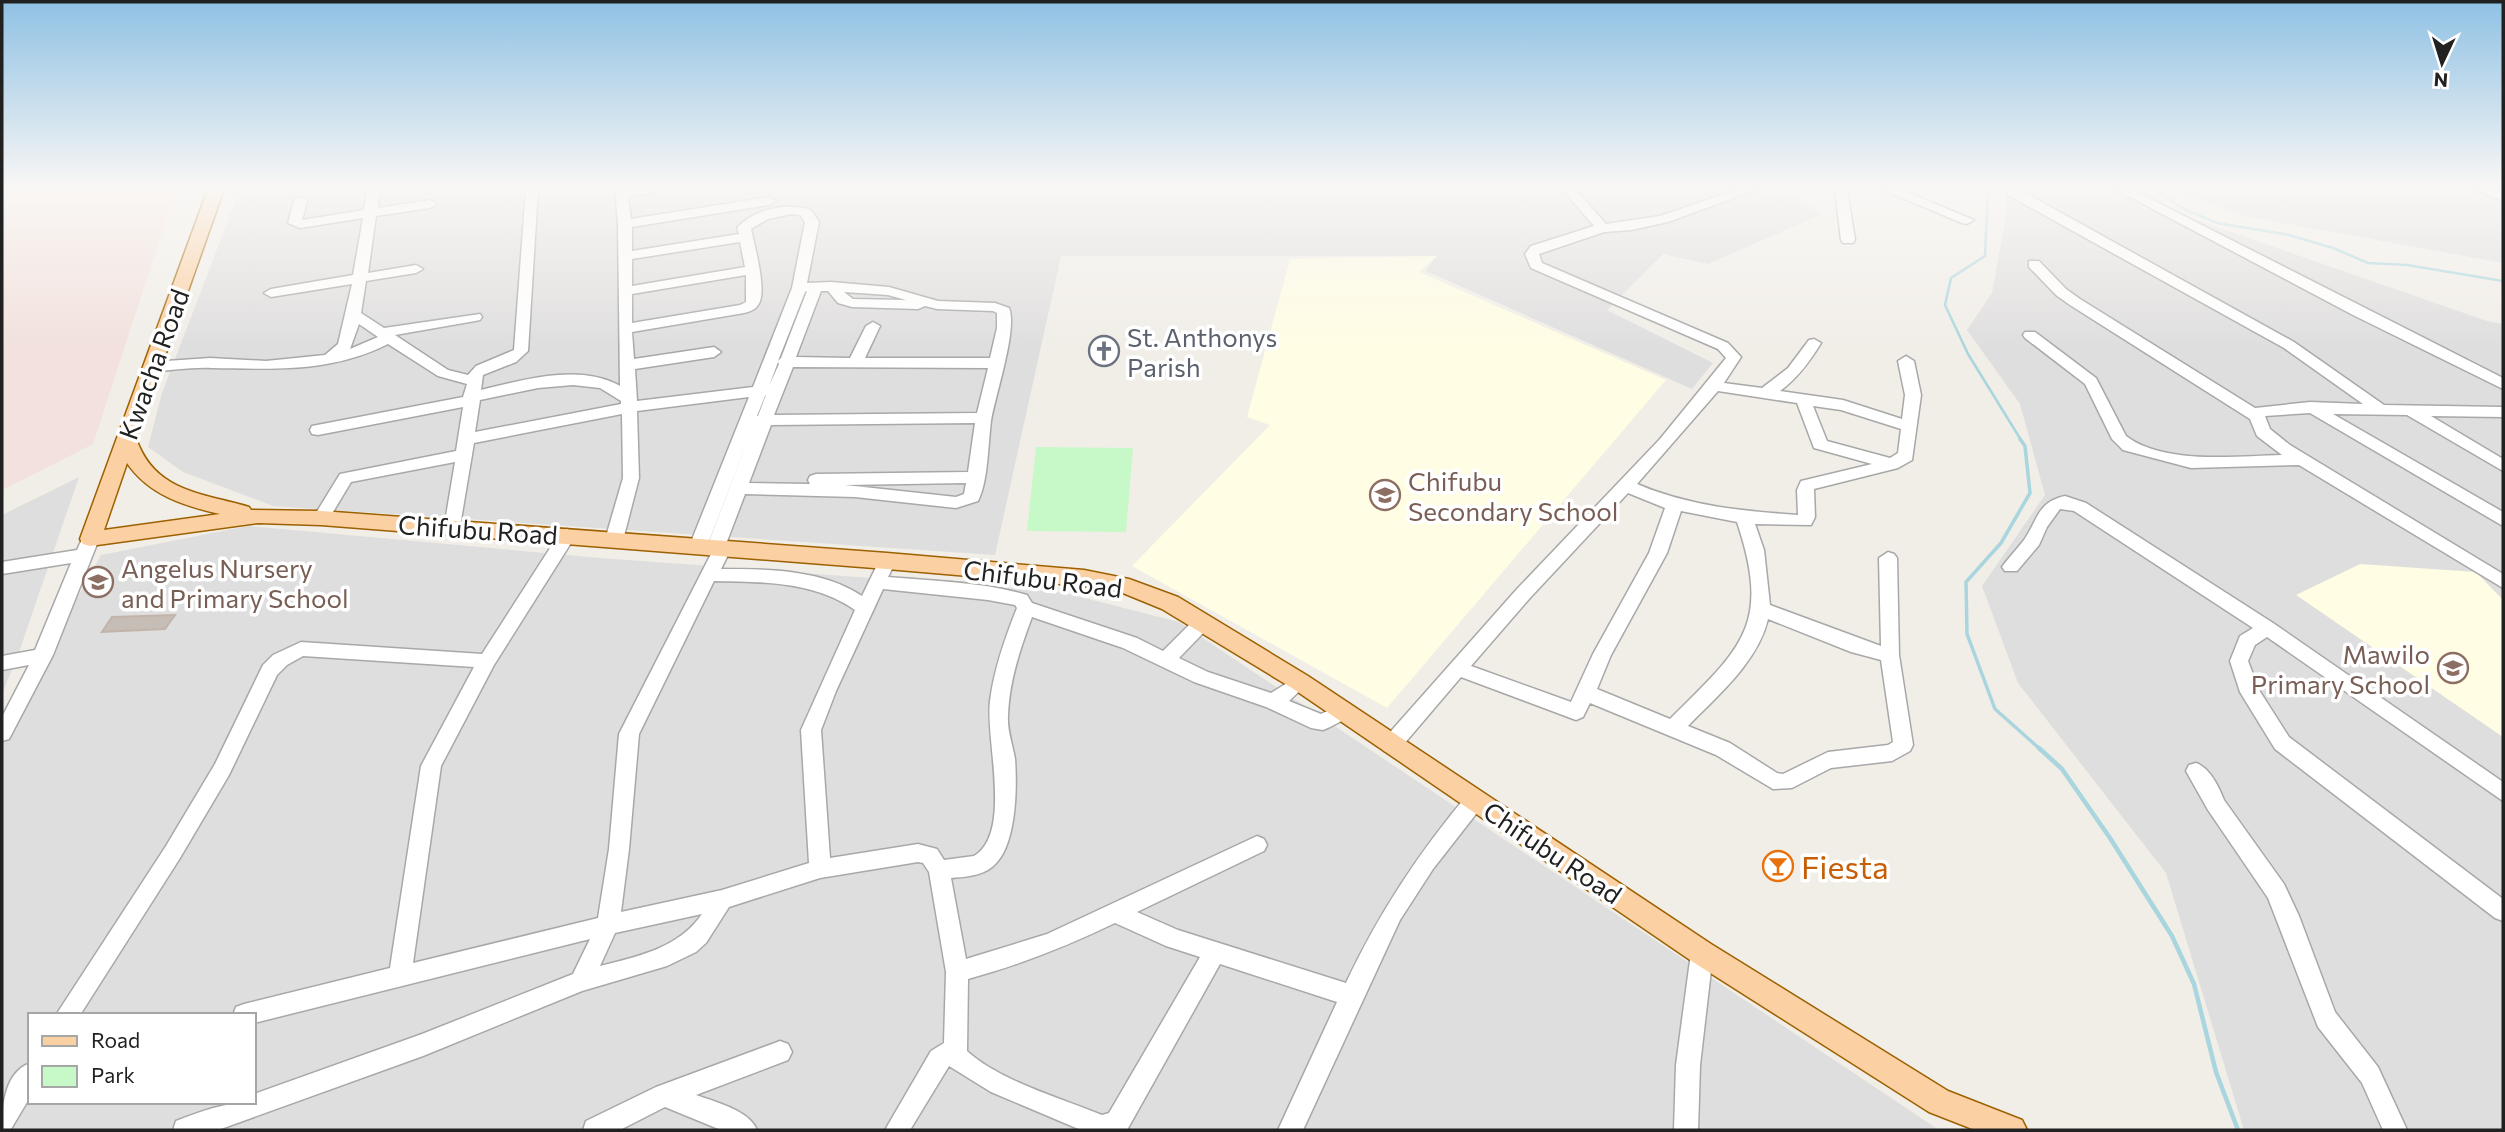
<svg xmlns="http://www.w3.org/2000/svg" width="2505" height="1132" font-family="Commissioner,sans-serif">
<rect width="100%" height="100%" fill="#f1eee8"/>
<g fill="#dfdede" fill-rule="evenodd">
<polygon points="240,189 1783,189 1822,214 1708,264 1663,254 1607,310 1713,363 1692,389 1426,271 1436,256 1061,256 995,555 273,506 183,472 148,447 162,393"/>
<polygon points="2005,189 2107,189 2487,321 2503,324 2503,1130 2244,1130 2166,873 2018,683 1982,586 2045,495 2020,404 1967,330 1992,293 2007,210"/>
<polygon points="2173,189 2503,189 2503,263 2244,216"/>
<polygon points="79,477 18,655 2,694 2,515"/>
<path d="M248 526 600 558 1061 592 1179 622 1939 1130H2V733L101 555ZM30 1015H254V1102H30Z"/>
</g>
<g fill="#fffde3">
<polygon points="1437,256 1419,272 1666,380 1387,708 1132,566 1270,425 1247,417 1290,259"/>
<polygon points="2360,564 2476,572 2503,600 2503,737 2296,595"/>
</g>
<polygon fill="#f2e1dc" points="2,189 180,189 165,223 93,444 2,490"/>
<polygon fill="#c7f9c8" points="1036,447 1133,448 1126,532 1027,531"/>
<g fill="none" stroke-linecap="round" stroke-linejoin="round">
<g stroke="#a9d5de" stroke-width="2.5">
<polyline points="1988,189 1985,256 1951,278 1945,305 1968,354 2021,440"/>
<polyline points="2154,189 2182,208 2217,223 2289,235 2333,248 2368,263 2407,265 2503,281"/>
</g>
<polyline stroke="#a9d5de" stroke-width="3.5" points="2020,439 2025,446 2030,493 2001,543 1966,582 1967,634 1995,709 2041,750"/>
<polyline stroke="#a9d5de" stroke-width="4.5" points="2039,748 2062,769 2110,838 2172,936 2194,984 2216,1072 2238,1130"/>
</g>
<polygon fill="#c6bdb7" stroke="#c3b4aa" stroke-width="2" points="175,615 165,629 102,632 112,617"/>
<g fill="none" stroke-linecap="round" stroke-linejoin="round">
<g stroke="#a8a8a8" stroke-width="3">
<g id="minor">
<path d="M368 189H380L378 208 430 200 437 204 430 208 376 216 368 273 416 265 423 269 416 273 366 281 361 313 384 328 480 314 482 317 480 320 475 321 395 335 448 370 468 375 476 366 514 350 526 189H538L528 351 516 362 483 375 481 390C523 380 580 363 620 386L618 224 615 189H656L655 192 628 197 631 219 769 197 776 201 769 205 632 227V251L739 234 737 228C753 209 788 202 811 210L819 222 807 283 831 282 889 287 938 301 995 303 1009 308C1018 328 995 396 991 421 988 445 988 482 978 501L956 508 855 497 745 494 726 544 731 549 721 569C767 569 822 569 862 596L881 557H893L896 561 888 577C934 581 983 582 1027 595L1032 603 1137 638 1163 651 1197 617H1209L1212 622 1209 627 1179 658 1208 672 1271 693 1300 675 1307 677 1309 682 1289 701 1321 714 1342 704 1349 707 1352 712 1349 717 1330 727 1323 730 1311 728 1266 707 1194 682 1123 648 1032 617C1020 649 1009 682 1008 716 1007 731 1013 745 1015 759 1017 787 1017 848 992 867 981 876 964 877 951 878L966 959 1047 934 1257 836 1264 839 1267 845 1264 851 1137 912 1178 930 1346 983C1379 913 1419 852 1469 793L1476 790 1483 793 1486 799 1483 805 1433 869 1400 920 1303 1130H1278L1337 1002 1220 964 1127 1130H1081L991 1092 949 1066 910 1130H885L931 1051 944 1043 946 972 929 872 923 863 918 862 820 878 729 907 706 943 696 952 667 966 582 991 423 1056 218 1130H173L176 1121C202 1111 226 1102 254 1102V1094L422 1034 573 974 590 939 254 1023V1015H233L236 1007 244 1004 390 968 421 766 474 667 303 656 287 665 277 675 229 775 180 858 80 1015H56L166 846 215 764 263 665 273 655 301 642 482 654 561 531 567 529 576 535 494 665 441 766 413 963 598 918 609 849 619 734 711 554 706 549 755 421 707 547 698 553 689 547 749 397 637 411 639 478 623 540 614 546 605 540 623 478 622 414 474 443 459 532 453 534 444 528 455 462 351 482 327 522H315L313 518 340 474 456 451 463 407 318 435 312 434 310 430 312 426 463 397 467 384 438 376 388 344C330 373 275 369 212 368 192 367 172 370 152 372L144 367 152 362 210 358 266 361 325 355 338 344 352 284 271 297 264 293 271 289 353 275 363 218 300 228 288 223 295 198H305L307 201 302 220 364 210ZM791 214 800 215 805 222 792 288 753 387 637 401 635 369 714 357 721 352 714 347 634 359 632 332 744 313C749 312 755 310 758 305 768 293 754 244 751 229L768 219ZM740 242 745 267 632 286V259ZM746 275V302L740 305 632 323V294ZM807 291 781 358 778 361 805 292ZM821 291H828L838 303 852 307 918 309 925 306 937 309 993 311 997 313V328L990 358H865L880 326 873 322 866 326 850 358 796 357ZM844 292 888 295 906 300 853 299ZM359 324 378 337 350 349ZM778 362 779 364 769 386ZM793 367 988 368 977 413 774 415ZM573 385 600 388 621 401V404L475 432 480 400 538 388ZM766 395 758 416H757L765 396ZM975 423 968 472 816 474 810 476 808 480 810 484 749 483 771 425ZM966 483 964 494 956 497 845 485ZM714 581C763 582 814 581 855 610L801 730 809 863 722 890 621 912 629 849 639 734ZM883 589 988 600 1015 605 1017 608C1005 638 994 669 990 701 985 738 1013 833 974 856L944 860 937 849 918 844 830 858 821 730 836 691ZM702 914C679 948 637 957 600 966L615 933ZM1115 923 1166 946 1200 957 1109 1113 1102 1115C1061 1098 1000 1081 967 1051L968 979C1020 965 1067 946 1115 923Z"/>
<path d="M1562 189H1575L1606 224 1660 216 1739 189H1758L1668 222 1631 230 1604 232 1539 254 1542 263 1728 343 1741 357 1724 383 1762 388 1788 368 1809 340 1814 339 1821 343C1810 361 1798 378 1780 391L1843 400 1902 419 1905 395 1898 361 1906 356 1914 361 1921 395 1912 460 1898 468 1814 489 1815 517 1811 525 1755 524 1764 550 1770 605 1881 646 1879 558 1888 552 1894 554 1897 558 1899 655 1913 745 1910 751 1892 761 1831 768 1792 788 1773 789 1716 755 1590 703 1583 717 1576 720 1461 677 1398 751 1391 753 1384 751 1381 745 1384 739 1517 589 1660 439 1726 358 1718 349 1531 268 1525 254 1531 246 1594 226ZM1718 391 1797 403 1814 448 1872 464 1801 481 1797 490 1798 515C1742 511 1688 506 1637 484ZM1813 406 1841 410 1901 429 1898 453 1890 458 1827 441ZM1628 493 1665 508 1649 553 1593 654 1571 702 1471 666 1529 599ZM1681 511 1737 522C1772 627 1741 648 1670 719L1597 689 1611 655 1667 553ZM1768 619 1851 652 1881 660 1893 742 1888 745 1828 752 1783 774 1777 773 1730 743 1688 726C1717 696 1758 662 1768 619Z"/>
<polygon points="1835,189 1847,189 1855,240 1853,243 1843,243 1841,240"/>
<polygon points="1881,189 1899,189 1974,220 1967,224 1962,223"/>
<path d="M2008 189H2018L2294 342 2384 405 2503 407V417L2431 416 2503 459V471L2407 415 2333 414 2503 512V526L2310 413 2265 416 2270 429 2290 445 2503 574V588L2299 465 2191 468 2123 450 2112 439 2085 384 2025 338 2023 335 2025 332H2035L2096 378 2126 436C2164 465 2237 456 2282 455L2257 436 2250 419 2070 305 2056 295 2029 267V261H2039L2066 289 2080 299 2255 408 2310 402 2363 404 2284 348 2008 195Z"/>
<polygon points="2115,189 2131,189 2503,378 2503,389 2353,315"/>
<polygon points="2474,189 2493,189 2503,193 2503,201"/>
<path d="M2065 496 2086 503 2273 623 2503 782V801L2267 637 2255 645 2248 661 2259 690 2289 737 2503 899V921L2495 918 2275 749 2240 692 2230 661 2240 636 2253 628 2074 511 2060 509 2047 527 2039 545 2017 571H2005L2002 567 2005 563C2011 555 2018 548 2024 540 2038 520 2037 502 2065 496Z"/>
<polygon points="90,533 99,539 53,655 9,739 2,741 2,717 29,665 2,670 2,656 35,650 71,563 2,574 2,562 77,550 84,535"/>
<path d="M2196 763C2210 768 2219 787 2224 800L2284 884 2299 916 2335 1012 2378 1067 2407 1130H2383L2362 1083 2318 1027 2268 898 2208 810 2186 771 2189 765Z"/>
<polygon points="1702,943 1710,946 1713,953 1700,1065 1698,1130 1674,1130 1676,1065 1691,953 1694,946"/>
<path d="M780 1041 788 1044 792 1052 788 1060 696 1095C715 1102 749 1110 757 1130H721L665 1107 620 1130H583L586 1121 656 1087Z"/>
<path d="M30 1063V1097L11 1129 2 1130C2 1107 4 1073 30 1063Z"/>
</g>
</g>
<g stroke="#9d6101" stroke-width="3">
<path id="major" d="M208 189H224L136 438C154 492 202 493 249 507L251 510 321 511 887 553 1084 570 1129 579 1178 597 1308 676 1711 944 1948 1091 2022 1120 2027 1130H1975L1929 1112 1693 962 1292 688 1162 609 1118 591 1084 586 887 569 321 525 258 523 90 546 83 544 80 539ZM127 463C149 495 184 506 220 514L104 530Z"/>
</g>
<use href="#minor" fill="#fff" fill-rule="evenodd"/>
<use href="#major" fill="#fbd0a3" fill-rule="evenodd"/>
</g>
<linearGradient id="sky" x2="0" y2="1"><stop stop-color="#8fc1e4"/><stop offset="0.54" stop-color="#f9f7f5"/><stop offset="1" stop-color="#f9f7f5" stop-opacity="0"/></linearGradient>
<rect width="2505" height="348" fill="url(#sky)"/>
<defs>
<g id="church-ring" transform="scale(1.575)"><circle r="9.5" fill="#fff" stroke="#6b7280" stroke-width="1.5"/><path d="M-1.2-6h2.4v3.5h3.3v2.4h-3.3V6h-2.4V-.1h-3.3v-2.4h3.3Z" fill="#6b7280"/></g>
<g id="school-ring" transform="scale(1.575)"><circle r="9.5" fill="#fff" stroke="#8d6e63" stroke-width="1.5"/><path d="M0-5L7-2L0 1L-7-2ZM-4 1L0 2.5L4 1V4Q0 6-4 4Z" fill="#8d6e63"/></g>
<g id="bar-ring" transform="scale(1.575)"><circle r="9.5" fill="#fff" stroke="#e8710a" stroke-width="1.5"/><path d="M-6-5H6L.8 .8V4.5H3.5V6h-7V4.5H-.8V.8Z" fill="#e8710a"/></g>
</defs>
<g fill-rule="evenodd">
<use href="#church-ring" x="1104" y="351"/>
<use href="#school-ring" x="1385" y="495"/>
<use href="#school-ring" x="98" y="582"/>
<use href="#school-ring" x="2453" y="668"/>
<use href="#bar-ring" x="1778" y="866"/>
</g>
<g text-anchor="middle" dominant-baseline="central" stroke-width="7" stroke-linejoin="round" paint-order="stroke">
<g font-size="26" fill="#5b616d" stroke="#fff" text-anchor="start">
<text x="1127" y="336">St. Anthonys<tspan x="1127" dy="30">Parish</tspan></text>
</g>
<g font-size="26" fill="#212121" stroke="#fff">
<text transform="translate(153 364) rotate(-70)">Kwacha Road</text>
<text transform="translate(478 529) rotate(4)">Chifubu Road</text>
<text transform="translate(1043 578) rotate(7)">Chifubu Road</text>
<text transform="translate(1553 852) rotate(34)">Chifubu Road</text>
</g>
<g font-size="26" fill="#785e54" stroke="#fff" text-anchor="start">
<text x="1408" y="480">Chifubu<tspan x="1408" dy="30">Secondary School</tspan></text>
<text x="121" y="567">Angelus Nursery<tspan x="121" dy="30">and Primary School</tspan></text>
<text x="2430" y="653" text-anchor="end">Mawilo<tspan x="2430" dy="30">Primary School</tspan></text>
</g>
<g font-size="32" fill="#c56008" stroke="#fff" text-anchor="start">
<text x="1801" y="866">Fiesta</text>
</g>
</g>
<rect width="2505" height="1132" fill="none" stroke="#212121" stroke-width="7"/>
<rect x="28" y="1013" width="228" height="91" fill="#ffffff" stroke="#a6a6a6" stroke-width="2"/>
<rect x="42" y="1036" width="35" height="10" fill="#fbd0a3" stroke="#a6a6a6" stroke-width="2"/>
<text x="91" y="1048" font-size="21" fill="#212121">Road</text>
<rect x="42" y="1066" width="35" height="21" fill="#c7f9c8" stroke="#a6a6a6" stroke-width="2"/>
<text x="91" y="1083" font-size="21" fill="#212121">Park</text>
<g transform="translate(2442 63) rotate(184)" stroke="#ffffff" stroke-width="5" paint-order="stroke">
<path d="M0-5L12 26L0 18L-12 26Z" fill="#212121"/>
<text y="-10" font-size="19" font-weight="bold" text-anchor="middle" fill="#212121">N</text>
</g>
</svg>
